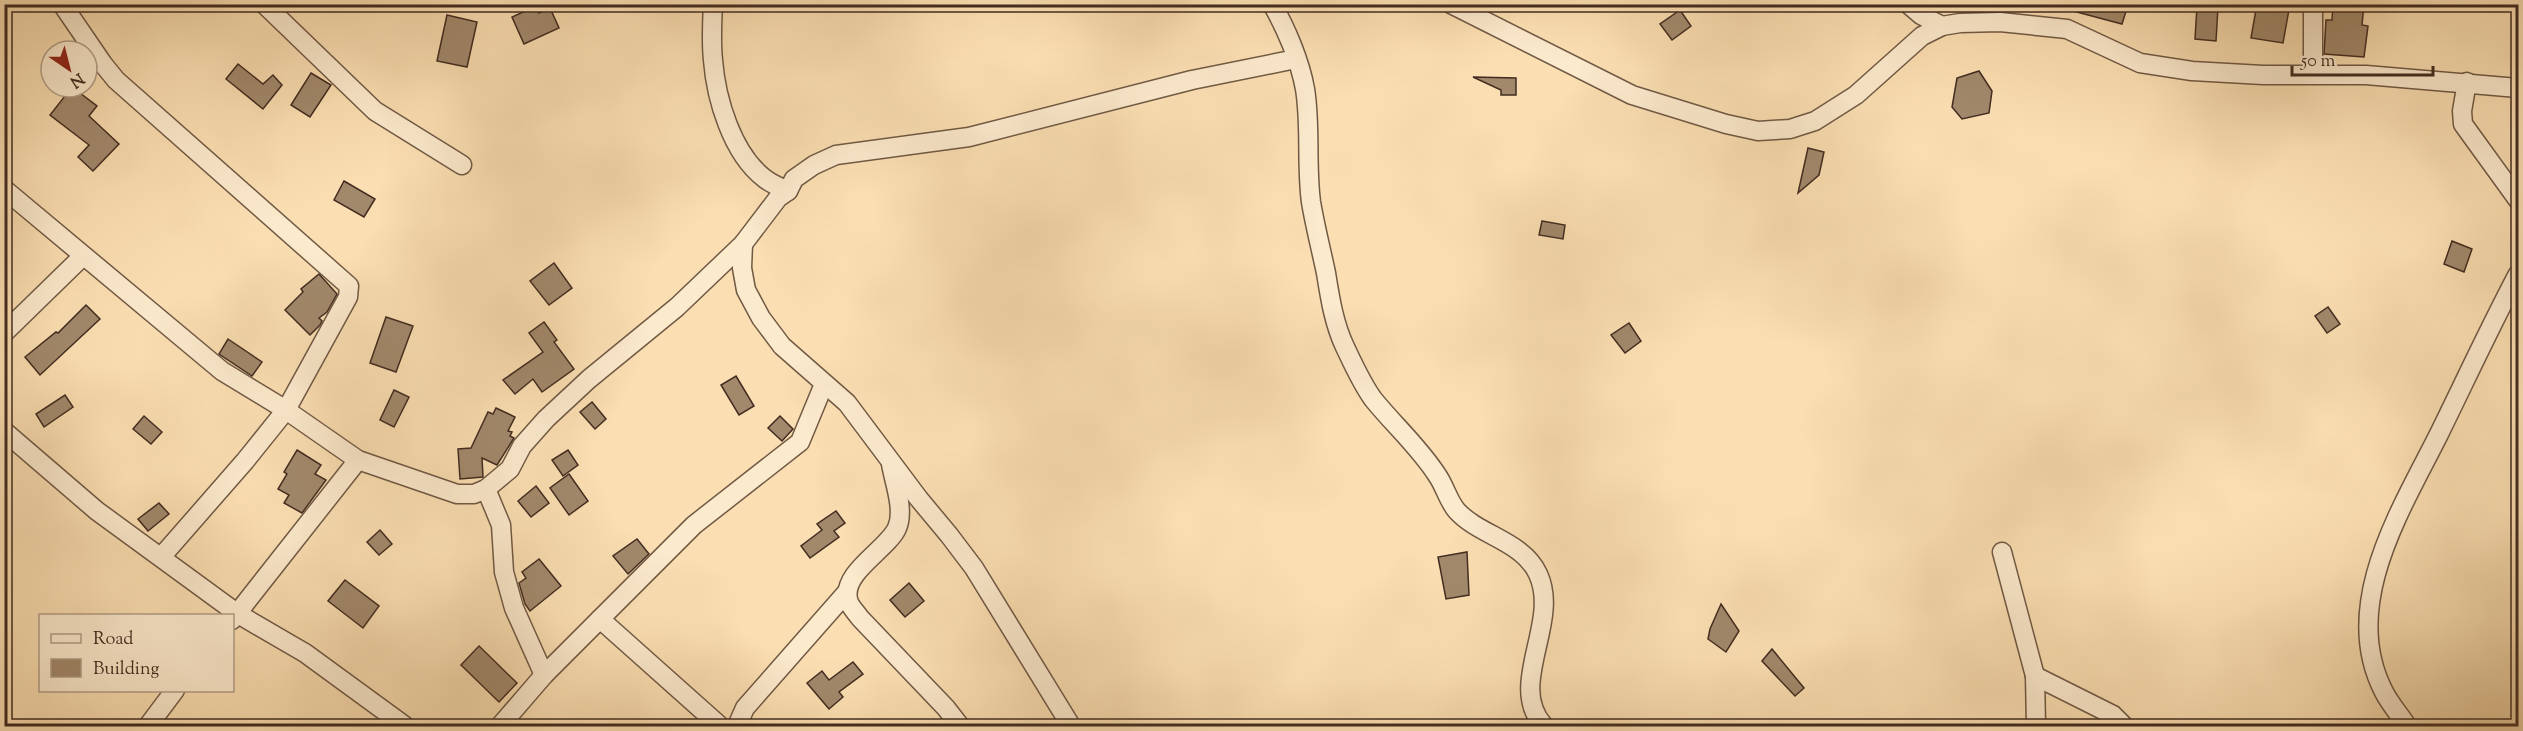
<svg xmlns="http://www.w3.org/2000/svg" width="2523" height="731" font-family="'Sorts Mill Goudy',serif">
<rect width="100%" height="100%" fill="#fbdfb2"/>
<filter id="stains"><feTurbulence type="fractalNoise" baseFrequency=".00333" numOctaves="4"/><feColorMatrix values="0 0 0 0 .2 0 0 0 0 .09 0 0 0 0 .02 0 0 0 .5 -.17"/></filter>
<radialGradient id="worn" r=".72"><stop offset=".6" stop-color="#630" stop-opacity="0"/><stop offset="1" stop-color="#630" stop-opacity=".3"/></radialGradient>
<g fill="#a2896c" stroke="#422c21" stroke-width="1.5">
<polygon points="2069,4 2115,4 2127,8 2122,24 2069,10"/>
<polygon points="2257,4 2290,4 2283,43 2251,38"/>
<polygon points="2333,4 2364,4 2362,25 2368,26 2364,57 2324,54 2326,20 2332,20"/>
<polygon points="536,6 539,13 550,8 559,28 524,44 512,17"/>
<polygon points="2197,6 2218,7 2216,41 2195,39"/>
<polygon points="1680,10 1691,26 1672,40 1660,24"/>
<polygon points="447,15 477,22 467,67 437,61"/>
<polygon points="238,64 263,84 273,75 282,85 263,109 226,79"/>
<polygon points="1979,71 1992,91 1989,113 1962,119 1952,107 1957,78"/>
<polygon points="311,73 331,85 310,117 291,105"/>
<polygon points="1473,77 1516,78 1516,95 1501,95 1501,90"/>
<polygon points="72,87 97,106 89,116 119,144 93,171 78,157 89,145 50,115"/>
<polygon points="1808,148 1824,152 1819,175 1798,193"/>
<polygon points="344,181 375,199 364,217 334,200"/>
<polygon points="1542,221 1565,225 1563,239 1539,235"/>
<polygon points="2452,241 2472,249 2464,272 2444,264"/>
<polygon points="554,263 572,288 549,305 530,281"/>
<polygon points="319,274 337,294 327,312 319,318 322,321 320,325 310,335 285,310 303,292 301,289"/>
<polygon points="86,305 100,319 40,375 25,357 56,332 58,333"/>
<polygon points="2328,307 2340,324 2327,333 2315,316"/>
<polygon points="386,317 413,326 396,372 370,363"/>
<polygon points="544,322 557,340 554,342 574,369 542,392 533,379 515,394 503,380 543,352 529,333"/>
<polygon points="1629,323 1641,341 1625,353 1611,335"/>
<polygon points="228,339 262,362 252,376 219,354"/>
<polygon points="736,376 754,406 739,415 721,385"/>
<polygon points="394,390 409,397 394,427 380,420"/>
<polygon points="65,395 73,407 44,427 36,414"/>
<polygon points="592,402 606,419 595,429 580,412"/>
<polygon points="496,408 515,417 508,431 512,432 510,436 514,438 497,465 482,458 483,477 460,479 458,449 471,448 488,412 493,414"/>
<polygon points="144,416 162,432 151,444 133,429"/>
<polygon points="780,416 793,429 782,441 768,428"/>
<polygon points="297,450 321,465 315,474 326,480 302,513 284,503 289,495 278,489 287,474 284,472"/>
<polygon points="568,450 578,465 563,476 552,460"/>
<polygon points="569,474 588,501 569,515 550,488"/>
<polygon points="536,486 549,503 531,517 518,501"/>
<polygon points="159,503 169,514 148,531 138,519"/>
<polygon points="836,511 845,523 834,531 839,537 810,558 801,546 822,530 817,524"/>
<polygon points="380,530 392,544 379,555 367,542"/>
<polygon points="637,539 649,554 628,574 613,556"/>
<polygon points="1467,552 1469,595 1446,599 1438,557"/>
<polygon points="539,559 561,586 530,611 525,604 519,583 526,578 522,572"/>
<polygon points="345,580 379,606 363,628 328,601"/>
<polygon points="909,583 924,601 905,617 890,600"/>
<polygon points="1721,604 1739,631 1726,652 1708,639 1710,629"/>
<polygon points="479,646 517,683 499,702 461,665"/>
<polygon points="1772,649 1804,688 1795,696 1762,661"/>
<polygon points="853,662 863,674 839,692 843,697 829,709 807,683 822,671 829,680"/>
</g>
<g fill="none" stroke-linecap="round" stroke-linejoin="round">
<g stroke="#705945" stroke-width="21">
<g id="minor">
<polyline points="62,4 103,64 116,80 349,286 348,297 286,410 245,461 162,556"/>
<polyline points="264,4 375,111 462,165"/>
<path d="M713 4C712 23 711 42 713 60 716 99 732 153 764 178 771 184 780 187 788 191"/>
<path d="M1272 4C1286 28 1300 61 1305 89 1311 125 1306 165 1311 202 1315 226 1321 249 1326 273 1330 298 1334 324 1345 347 1353 364 1362 384 1373 399 1394 425 1419 447 1437 475 1445 486 1448 501 1457 511 1480 536 1523 541 1538 574 1561 623 1506 685 1544 726"/>
<polyline points="1451,4 1632,95 1726,124 1758,131 1790,129 1815,121 1856,95 1922,36 1942,26 1960,23 2000,22 2067,29 2140,63 2192,71 2263,75 2366,75 2518,88"/>
<polyline points="1908,4 1921,15 1942,26"/>
<polyline points="2313,74 2313,4"/>
<polyline points="2467,82 2462,111 2463,124 2518,200"/>
<polyline points="4,189 222,371 286,410 358,460 457,494 474,494 486,489 510,469 522,446 546,419 589,379 677,307 743,244 778,198 788,191 794,179 814,165 836,155 969,137 1192,80 1296,59"/>
<polyline points="743,244 742,268 746,290 761,318 782,346 847,403 919,499 949,535 974,568 1071,726"/>
<polyline points="4,333 83,256"/>
<polyline points="4,431 97,511 238,614 305,653 405,726"/>
<path d="M891 464C894 482 905 510 897 528 888 549 842 572 848 599 849 606 856 612 860 618L946 708 960 726"/>
<polyline points="486,489 501,525 504,572 514,608 544,675"/>
<polyline points="2002,552 2035,676 2036,726"/>
<polyline points="600,619 720,726"/>
<polyline points="232,620 358,460"/>
<polyline points="2035,676 2113,715 2124,726"/>
<polyline points="148,726 175,690"/>
<polyline points="500,726 544,675 694,525 800,442 824,384"/>
<polyline points="737,726 745,708 847,592"/>
<path d="M2407 726C2400 715 2390 704 2384 692 2339 606 2401 510 2439 434 2465 381 2490 327 2518 274"/>
</g>
</g>
<use href="#minor" stroke="#fceacd" stroke-width="18"/>
</g>
<rect width="2523" height="731" fill="none" stroke="#fbdfb2" stroke-width="24"/>
<rect x="6" y="6" width="2511" height="719" fill="none" stroke="#422c21" stroke-width="3"/>
<rect x="12" y="12" width="2499" height="707" fill="none" stroke="#422c21" stroke-width="1.5"/>
<rect x="39" y="614" width="195" height="78" fill="#fceacd" stroke="#b29e88" stroke-width="1.5"/>
<rect x="51" y="634" width="30" height="9" fill="#fceacd" stroke="#b29e88" stroke-width="1.5"/>
<text x="93" y="644" font-size="18" fill="#422c21">Road</text>
<rect x="51" y="659" width="30" height="18" fill="#a2896c" stroke="#b29e88" stroke-width="1.5"/>
<text x="93" y="674" font-size="18" fill="#422c21">Building</text>
<g transform="translate(69 69) rotate(145)"><circle r="28" fill="#fceacd" stroke="#b29e88" stroke-width="1.5"/>
<path d="M0-4.5L10 22L0 15L-10 22Z" fill="#8f2418"/>
<text y="-9" font-size="16" font-weight="bold" text-anchor="middle" fill="#422c21">N</text>
</g>
<path d="M2292 66v9h141v-9" fill="none" stroke="#422c21" stroke-width="3"/>
<text x="2301" y="66" font-size="18" fill="#422c21" stroke="#fceacd" stroke-width="4.5" paint-order="stroke">50 m</text>
<rect width="100%" height="100%" filter="url(#stains)"/>
<rect width="100%" height="100%" fill="url(#worn)"/>
</svg>
